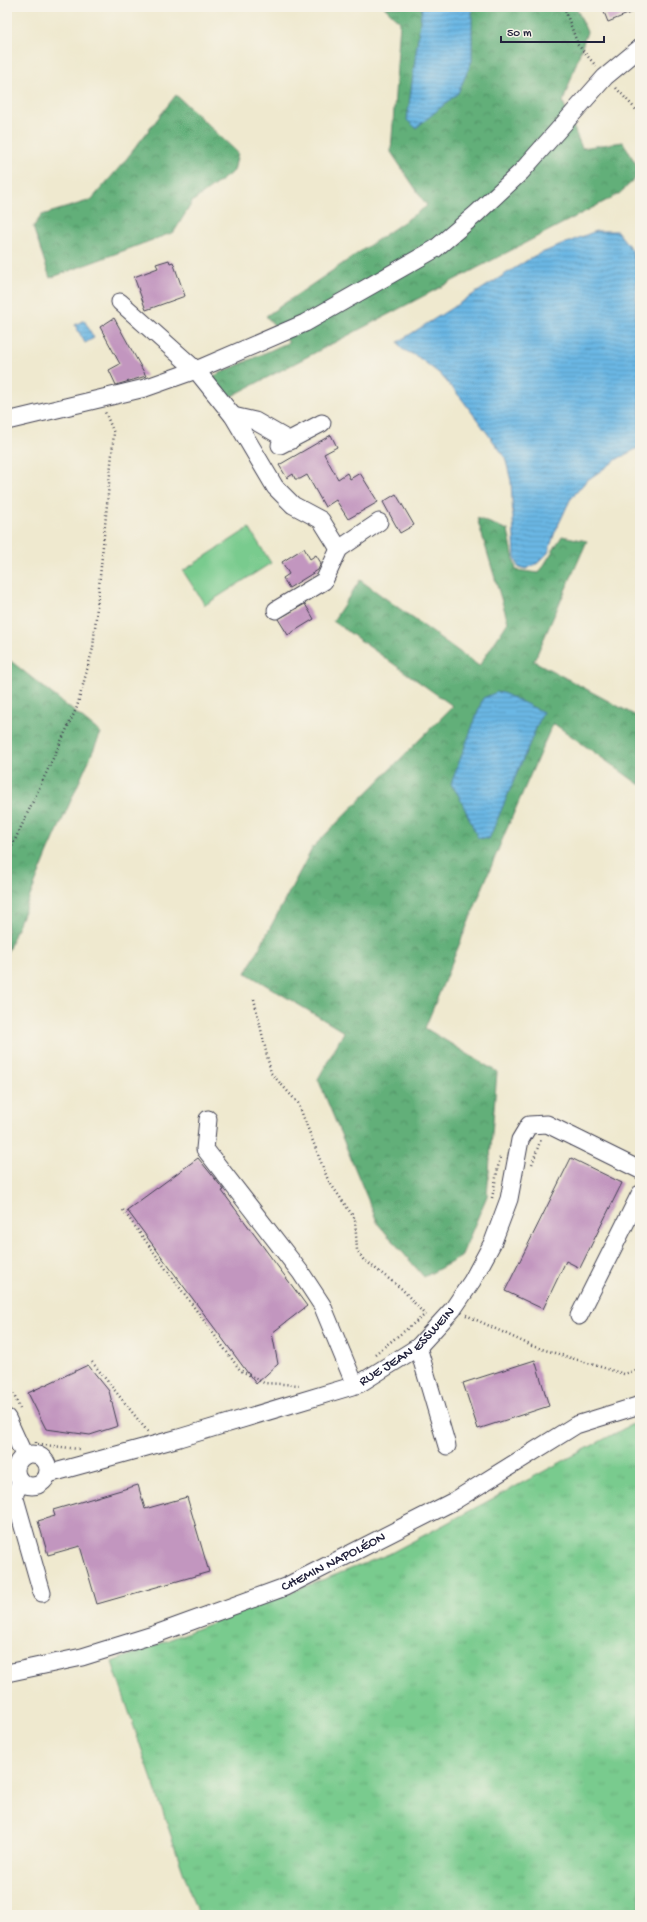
<svg xmlns="http://www.w3.org/2000/svg" width="647" height="1922" font-family="'Gochi Hand',sans-serif">
<defs>
<pattern id="grass-tufts" width="24" height="20" patternUnits="userSpaceOnUse"><rect width="24" height="20" fill="#79cb8e"/><path d="M3 7l-1-3M5 7V3M7 7l1-3M15 17l-1-3M17 17v-4M19 17l1-3" fill="none" stroke="#68ae7b"/></pattern>
<pattern id="forest-crowns" width="20" height="18" patternUnits="userSpaceOnUse"><rect width="20" height="18" fill="#62af79"/><path d="M2 6a3 3 0 1 1 6 0M12 15a3 3 0 1 1 6 0" fill="none" stroke="#508e64"/></pattern>
<pattern id="water-rules" width="6" height="5" patternUnits="userSpaceOnUse"><rect width="6" height="5" fill="#6ab7e4"/><path d="M0 2.5h6" fill="none" stroke="#5794ba"/></pattern>
</defs>
<rect width="100%" height="100%" fill="#f7f3e8"/>
<filter id="ink" filterUnits="userSpaceOnUse"><feTurbulence type="fractalNoise" baseFrequency=".025" numOctaves="2"/><feDisplacementMap in="SourceGraphic" scale="8" xChannelSelector="R" yChannelSelector="G"/><feConvolveMatrix kernelMatrix="1 2 1 2 8 2 1 2 1" color-interpolation-filters="sRGB"/></filter>
<filter id="wash" filterUnits="userSpaceOnUse"><feTurbulence type="fractalNoise" baseFrequency=".012" numOctaves="4" result="noise"/><feDisplacementMap in="SourceGraphic" scale="16" xChannelSelector="R" yChannelSelector="G"/><feGaussianBlur stdDeviation="0.9" result="paint"/><feColorMatrix in="noise" values="0 0 0 0 0 0 0 0 0 0 0 0 0 0 0 0 0 1.4 0 .05"/><feComposite in="paint" operator="in"/></filter>
<g filter="url(#wash)">
<rect width="100%" height="100%" fill="#efe9cf"/>
<polygon fill="url(#grass-tufts)" stroke="#4e7664" points="640,1420 640,1915 198,1915 112,1662 389,1554"/>
<g fill="url(#forest-crowns)" stroke="#42685a">
<polygon points="384,7 576,7 587,32 563,102 582,148 623,142 640,171 640,174 619,194 230,397 205,380 289,342 266,316 427,206 391,152 400,22"/>
<polygon points="176,95 238,153 234,171 193,201 174,232 50,278 33,227 42,215 91,200 124,162"/>
<polygon points="477,518 508,530 516,570 539,573 562,536 587,541 534,661 640,718 640,785 553,723 505,833 425,1028 497,1072 487,1196 461,1257 424,1277 378,1224 318,1079 344,1032 246,973 313,847 453,706 333,621 360,580 479,666 508,622"/>
<polygon points="7,658 101,733 48,852 7,953"/>
</g>
<polygon fill="#79cb8e" stroke="#4e7664" points="249,528 271,563 205,605 183,571"/>
<g fill="url(#water-rules)" stroke="#466c90">
<polygon points="422,7 472,7 472,61 458,93 416,128 407,120"/>
<polygon points="596,231 617,231 632,250 637,273 635,339 640,355 640,447 619,458 586,481 570,500 555,532 548,553 538,563 526,569 518,567 515,557 511,481 505,457 461,398 440,374 418,357 402,349 398,342 534,256"/>
<polygon points="84,320 94,338 85,343 75,325"/>
<polygon points="497,692 503,693 543,712 489,839 478,838 459,796 451,784 483,698"/>
</g>
<g id="blocks">
<g fill="#c296bf">
<polygon points="602,7 640,7 640,9 608,22"/>
<polygon points="169,260 170,263 173,262 185,296 146,310 134,277 158,268 156,264"/>
<polygon points="114,318 146,376 116,385 109,370 120,364 100,327"/>
<polygon points="331,435 337,447 324,454 338,479 347,473 350,479 360,473 378,502 348,519 336,500 325,507 307,475 300,479 295,479 293,474 287,478 279,465"/>
<polygon points="396,494 414,525 400,533 383,502"/>
<polygon points="304,548 310,559 316,555 321,563 318,570 289,588 283,578 289,574 282,562"/>
<polygon points="305,604 314,619 288,635 278,619"/>
<polygon points="198,1158 224,1190 222,1191 307,1306 272,1333 278,1364 256,1384 127,1210"/>
<polygon points="571,1158 622,1183 580,1268 566,1261 543,1309 505,1291"/>
<polygon points="535,1360 549,1406 478,1429 463,1383"/>
<polygon points="88,1365 109,1391 118,1426 90,1435 46,1429 28,1393"/>
<polygon points="138,1485 145,1509 187,1497 209,1572 97,1604 80,1546 48,1555 38,1521 55,1516 53,1510"/>
</g>
</g>
</g>
<g filter="url(#ink)">
<use href="#blocks" fill-opacity="0" stroke="#414051" stroke-width="1"/>
<g fill="none" stroke-linecap="round" stroke-linejoin="round">
<g stroke="#414051" stroke-width="19">
<g id="minor">
<polyline points="120,302 196,370 233,416 275,487 293,505 321,520 339,549"/>
<polyline points="233,416 255,421 290,441"/>
<polyline points="7,421 145,388 196,370 305,323 435,249 476,214 521,172 605,77 640,48"/>
<polyline points="280,445 322,423"/>
<polyline points="276,610 324,581 339,549 379,522"/>
<polyline points="208,1119 205,1149 301,1273 322,1305 355,1385"/>
<polyline points="579,1316 640,1194"/>
<polyline points="418,1347 447,1446"/>
<polyline points="7,1418 24,1455"/>
<circle cx="32" cy="1470" r="16"/>
<path id="s1" d="M48 1474 179 1438 359 1384 418 1347 453 1309 472 1281 493 1242 509 1199 520 1140 529 1125 547 1124 640 1170"/>
<polyline points="21,1482 14,1495 42,1593"/>
<path id="s2" d="M7 1673 82 1657 156 1634 285 1587 454 1501 576 1425 640 1405"/>
</g>
</g>
<g stroke="#414051" stroke-width="2.5" stroke-dasharray="1 3" stroke-linecap="butt">
<polyline points="564,7 578,45 596,66"/>
<polyline points="616,88 640,114"/>
<polyline points="7,857 77,707 93,648 114,433 105,412"/>
<polyline points="254,999 271,1073 298,1103 328,1180 355,1219 357,1250 363,1259 402,1289 425,1315"/>
<polyline points="532,1164 541,1139"/>
<polyline points="492,1198 500,1157 502,1158"/>
<polyline points="123,1210 240,1370 264,1383 299,1385"/>
<polyline points="466,1315 532,1346 624,1374 640,1369"/>
<polyline points="375,1354 426,1314"/>
<polyline points="92,1362 148,1432"/>
<polyline points="7,1379 20,1409"/>
<polyline points="36,1442 36,1444 79,1449"/>
</g>
<use href="#minor" stroke="#fff" stroke-width="17"/>
</g>
</g>
<g text-anchor="middle" dominant-baseline="central" stroke-width="3" stroke-linejoin="round" paint-order="stroke">
<g font-size="14" fill="#22223b" stroke="#f7f3e8">
<text stroke="none"><textPath href="#s1" startOffset="385">RUE JEAN ESSWEIN</textPath></text>
<text stroke="none"><textPath href="#s2" startOffset="346">CHEMIN NAPOLÉON</textPath></text>
</g>
</g>
<rect width="647" height="1922" fill="none" stroke="#f7f3e8" stroke-width="24"/>
<path d="M501 36v6h103v-6" fill="none" stroke="#22223b" stroke-width="2"/>
<text x="507" y="36" font-size="12" fill="#22223b" stroke="#f7f3e8" stroke-width="3" paint-order="stroke">50 m</text>
</svg>
